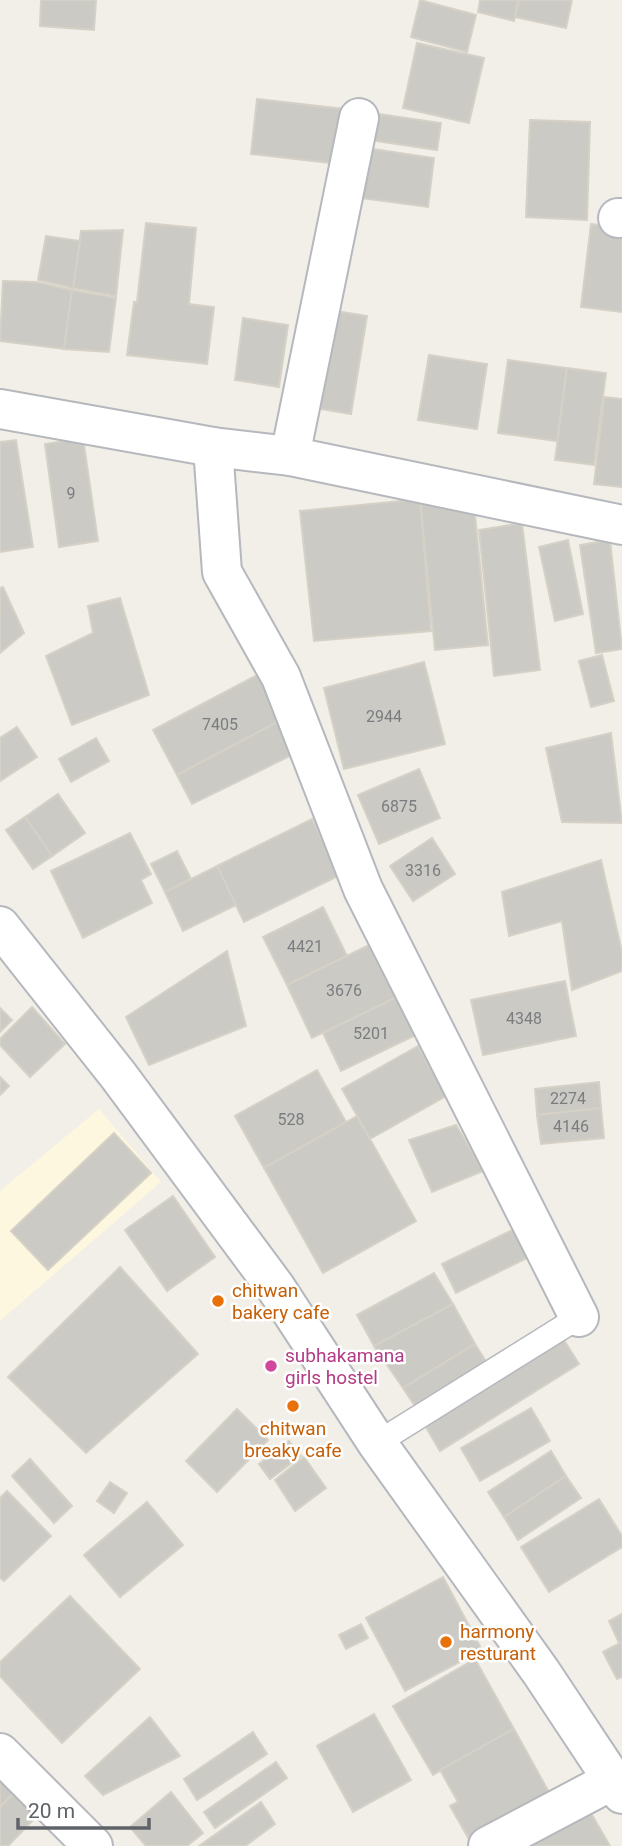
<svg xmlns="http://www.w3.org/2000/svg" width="622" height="1846" font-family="Roboto,sans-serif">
<rect width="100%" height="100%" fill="#f1efe8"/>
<polygon fill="#fef7e0" points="99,1109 161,1182 0,1321 0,1191"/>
<g fill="#cccac5" stroke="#d6d1c6" stroke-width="2">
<polygon points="41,0 96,0 94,30 40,26"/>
<polygon points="420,0 476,15 467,52 411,37"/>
<polygon points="480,0 518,0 514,21 478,12"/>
<polygon points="519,0 572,0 566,28 515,17"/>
<polygon points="417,43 484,58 469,123 403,108"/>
<polygon points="257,99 344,109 338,164 251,154"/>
<polygon points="372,113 441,123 437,150 369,140"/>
<polygon points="530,120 590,122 587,220 526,217"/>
<polygon points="366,148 434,158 428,207 360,198"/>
<polygon points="146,223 196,228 189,304 214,307 207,364 127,355 134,302 137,302"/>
<polygon points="591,224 622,228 622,312 581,307"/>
<polygon points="123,230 116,296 73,288 81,231"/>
<polygon points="46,236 80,241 73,288 38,280"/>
<polygon points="3,281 36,282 72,290 64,349 0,341"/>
<polygon points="72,290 116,298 109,352 64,349"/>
<polygon points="318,308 367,316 351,414 303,406"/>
<polygon points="243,318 288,325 279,387 235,380"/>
<polygon points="429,355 487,364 477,429 418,420"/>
<polygon points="508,360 567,368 557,441 498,433"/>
<polygon points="567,368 606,373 594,465 555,460"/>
<polygon points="604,397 622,399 622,487 594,484"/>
<polygon points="83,438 98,541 59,547 45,444"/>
<polygon points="16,440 33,547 0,552 0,442"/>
<polygon points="473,495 488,645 435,650 420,499"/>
<polygon points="420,499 431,631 314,641 300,511"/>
<polygon points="522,523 540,670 494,676 479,530"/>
<polygon points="568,540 583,614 555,621 539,547"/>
<polygon points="610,540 622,649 596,653 580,545"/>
<polygon points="3,587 24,633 0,653 0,588"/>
<polygon points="120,598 149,695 72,725 46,656 93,633 88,606"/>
<polygon points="602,655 614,701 591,707 579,661"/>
<polygon points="424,662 445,744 344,769 324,688"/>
<polygon points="263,672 287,717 177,775 153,730"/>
<polygon points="287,717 300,751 192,804 177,775"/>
<polygon points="17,727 37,757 0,781 0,738"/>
<polygon points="611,733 622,823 562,822 546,748"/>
<polygon points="96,738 109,761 71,782 59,759"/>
<polygon points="419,769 440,818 379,844 358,795"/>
<polygon points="58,794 85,833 52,856 25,817"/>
<polygon points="25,817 52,856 33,869 6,830"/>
<polygon points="312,819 340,875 244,922 217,866"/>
<polygon points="130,833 151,874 141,880 152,903 83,938 51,871"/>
<polygon points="432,838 455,874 413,901 390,866"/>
<polygon points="177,851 191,879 165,892 151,864"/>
<polygon points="601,860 622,952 622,971 572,990 562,921 509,936 502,892"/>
<polygon points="217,866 236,905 183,931 165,892"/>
<polygon points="323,907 347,956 287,985 263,937"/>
<polygon points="369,945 382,972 388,969 401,995 312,1038 287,985"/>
<polygon points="227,951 246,1026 149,1065 126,1017"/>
<polygon points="565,981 576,1036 483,1055 471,1000"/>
<polygon points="401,995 420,1033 341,1071 323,1033"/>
<polygon points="32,1007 65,1044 30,1077 0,1045 0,1039"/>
<polygon points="0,1008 12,1020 0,1032"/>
<polygon points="418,1046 446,1096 370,1139 342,1089"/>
<polygon points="317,1070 346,1122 264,1168 235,1116"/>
<polygon points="0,1077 9,1086 0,1095"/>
<polygon points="599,1082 601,1108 537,1115 535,1089"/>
<polygon points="601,1108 604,1138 541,1144 537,1115"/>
<polygon points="357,1116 416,1221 323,1273 264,1168"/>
<polygon points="456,1125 483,1171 432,1192 409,1140"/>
<polygon points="114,1133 151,1173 48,1270 11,1231"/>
<polygon points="173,1196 215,1257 167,1291 125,1230"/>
<polygon points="527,1223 541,1251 456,1293 442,1264"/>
<polygon points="120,1267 198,1354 86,1453 8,1377"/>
<polygon points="434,1273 453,1304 374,1346 357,1315"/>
<polygon points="453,1304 475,1344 403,1388 374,1346"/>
<polygon points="562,1337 579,1364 440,1451 424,1424"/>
<polygon points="475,1344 488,1365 417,1409 403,1388"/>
<polygon points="531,1408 550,1441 480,1481 461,1448"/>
<polygon points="237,1409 268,1440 217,1492 186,1461"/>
<polygon points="289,1441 301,1456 270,1479 259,1464"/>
<polygon points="551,1451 566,1476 504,1517 488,1492"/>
<polygon points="304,1457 326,1488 295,1511 275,1480"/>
<polygon points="30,1459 72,1506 54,1523 12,1476"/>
<polygon points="566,1476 581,1498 518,1540 504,1517"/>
<polygon points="110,1482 127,1493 114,1513 97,1501"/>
<polygon points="7,1491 51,1536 4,1581 0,1578 0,1498"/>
<polygon points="599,1499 622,1536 622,1547 549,1592 521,1547"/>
<polygon points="147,1502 183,1545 120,1597 84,1555"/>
<polygon points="443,1577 482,1650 405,1691 366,1618"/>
<polygon points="70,1596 140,1669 62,1743 0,1676 0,1662"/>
<polygon points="622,1614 622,1642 619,1643 609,1621"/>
<polygon points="361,1624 368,1638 346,1649 339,1635"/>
<polygon points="622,1642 622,1677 617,1679 603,1652"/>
<polygon points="475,1659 514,1729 433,1775 393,1706"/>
<polygon points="374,1714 411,1780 353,1812 317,1746"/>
<polygon points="150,1717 180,1756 103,1795 85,1776"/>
<polygon points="514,1729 556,1805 470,1841 450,1806 458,1802 440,1770"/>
<polygon points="253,1732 267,1754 197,1800 184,1779"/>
<polygon points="276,1762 287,1778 215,1828 204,1812"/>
<polygon points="0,1781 13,1794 0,1807"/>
<polygon points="171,1792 203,1833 187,1846 146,1846 130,1827"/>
<polygon points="13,1794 36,1817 8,1846 0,1846 0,1807"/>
<polygon points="261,1802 275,1824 245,1846 199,1846"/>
<polygon points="585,1803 610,1846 516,1846"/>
</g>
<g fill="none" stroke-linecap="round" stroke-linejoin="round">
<g stroke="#b5b8bc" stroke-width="26">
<polyline id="service" points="377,1443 579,1317"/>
</g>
<g stroke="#b5b8bc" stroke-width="42">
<g id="minor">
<polyline points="618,218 622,218"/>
<polyline points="0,409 213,447 290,456 622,525"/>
<polyline points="213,447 222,572 281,677 363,889 579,1317"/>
<polyline points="290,456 359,118"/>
<polyline points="0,1753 93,1846"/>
<polyline points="488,1846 613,1780"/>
</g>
</g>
<g stroke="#b5b8bc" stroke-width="42">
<polyline id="tertiary" points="0,926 118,1075 276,1288 377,1443 541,1672 622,1794"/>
</g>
<use href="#service" stroke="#fff" stroke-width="23"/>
<use href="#minor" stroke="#fff" stroke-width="38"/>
<use href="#tertiary" stroke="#fff" stroke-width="38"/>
</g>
<g fill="#e8710a" stroke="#fff" stroke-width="2.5">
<circle cx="218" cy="1301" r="7"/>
<circle cx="293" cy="1406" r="7"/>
<circle cx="446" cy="1642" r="7"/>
</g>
<circle fill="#d1479c" stroke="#fff" stroke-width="2.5" cx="271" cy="1366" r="7"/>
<g text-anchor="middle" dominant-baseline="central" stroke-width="5" stroke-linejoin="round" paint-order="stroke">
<g font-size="16" fill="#7a7d7f">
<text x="71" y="493">9</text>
<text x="384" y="716">2944</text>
<text x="220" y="724">7405</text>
<text x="399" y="806">6875</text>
<text x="423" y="870">3316</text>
<text x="305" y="946">4421</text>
<text x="344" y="990">3676</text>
<text x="524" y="1018">4348</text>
<text x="371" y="1033">5201</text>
<text x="568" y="1098">2274</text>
<text x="291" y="1119">528</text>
<text x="571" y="1126">4146</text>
</g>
<g font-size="19" fill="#c56008" stroke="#fff" text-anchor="start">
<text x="232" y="1290">chitwan<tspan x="232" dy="22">bakery cafe</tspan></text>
<text x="293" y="1428" text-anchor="middle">chitwan<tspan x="293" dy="22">breaky cafe</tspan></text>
<text x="460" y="1631">harmony<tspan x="460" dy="22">resturant</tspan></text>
</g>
<g font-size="19" fill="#b23c85" stroke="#fff" text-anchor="start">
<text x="285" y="1355">subhakamana<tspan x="285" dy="22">girls hostel</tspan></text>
</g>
</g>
<path d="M18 1818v10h131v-10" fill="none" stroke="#5f6368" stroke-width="3.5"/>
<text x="28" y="1818" font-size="21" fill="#5f6368" stroke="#ffffff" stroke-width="5" paint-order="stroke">20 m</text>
</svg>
